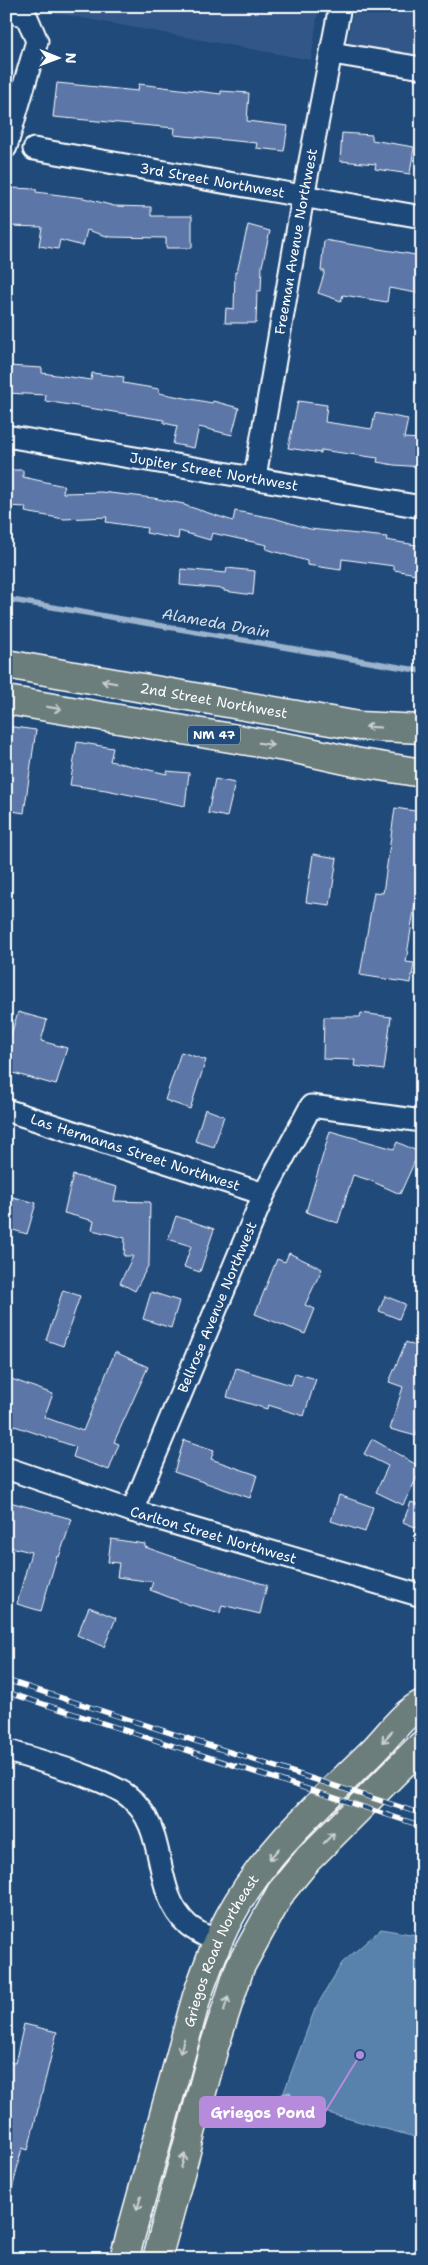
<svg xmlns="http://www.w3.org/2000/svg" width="428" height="2265" font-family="'Shantell Sans',sans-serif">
<rect width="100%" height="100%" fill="#1f4a7a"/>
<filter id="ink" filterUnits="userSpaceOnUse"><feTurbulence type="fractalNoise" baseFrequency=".02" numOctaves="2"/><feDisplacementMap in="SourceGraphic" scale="10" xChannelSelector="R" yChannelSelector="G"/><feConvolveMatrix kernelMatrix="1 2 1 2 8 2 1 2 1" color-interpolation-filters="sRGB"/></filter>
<g filter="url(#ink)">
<g fill="#315788">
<polygon points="16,6 319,6 311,60"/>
<polygon points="354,6 422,6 422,62 346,50"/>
</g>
<polygon fill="#5881ac" stroke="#9bb3cd" points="381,1929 422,1936 422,2139 281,2100 315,2009 342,1963"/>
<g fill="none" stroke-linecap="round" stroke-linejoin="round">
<g stroke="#9bb3cd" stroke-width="5.5">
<polyline points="6,599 422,671"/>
<polyline points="277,2098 289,2094"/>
</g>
</g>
<g fill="#5c76a7" stroke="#fff">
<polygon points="57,83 138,91 139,84 221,94 221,91 249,93 247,121 288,126 284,151 256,148 257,143 174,135 175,128 53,117"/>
<polygon points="342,133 372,135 372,140 414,147 410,174 375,169 376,164 340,161"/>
<polygon points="10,188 36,189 36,192 84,198 114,206 151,207 151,216 192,216 192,248 166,248 166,238 110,237 87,230 83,246 60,240 58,249 39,246 42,227 9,226"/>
<polygon points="248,225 270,231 262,266 261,291 257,291 256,323 225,323 226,308 234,309 235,272 237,272"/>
<polygon points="324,240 422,256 422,294 389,288 387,302 343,295 341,301 318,293 325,271 321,271"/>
<polygon points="8,366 42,368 42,373 91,380 92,373 124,377 123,383 159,389 159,393 212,403 213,401 239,408 232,435 199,427 194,448 173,444 177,426 164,423 164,420 45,401 46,395 6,393"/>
<polygon points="298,401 327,405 325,422 372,429 375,413 408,419 404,438 422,439 422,467 394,465 377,462 378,458 321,450 321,453 288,448"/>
<polygon points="6,470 23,470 23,477 64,486 63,493 101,492 153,498 184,504 184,505 233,521 235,511 274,518 310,529 387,537 386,540 422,546 422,575 394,570 394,566 342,559 341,570 307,565 307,561 266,549 267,545 212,533 210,540 179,531 178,539 146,533 147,528 106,522 107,517 64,519 25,512 26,507 6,506"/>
<polygon points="227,568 255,571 253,595 224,591 224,589 180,585 181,569 226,573"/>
<polygon points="6,726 36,730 24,813 6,810"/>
<polygon points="77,742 113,748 110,761 167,774 167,771 189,773 185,806 106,790 70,785"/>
<polygon points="215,779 235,783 227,817 208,813"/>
<polygon points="395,808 422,812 422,878 419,877 406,962 414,963 411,983 360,975 374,892 383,893"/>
<polygon points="313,854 337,858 330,905 306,902"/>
<polygon points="18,1012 47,1020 41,1041 67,1048 56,1085 6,1071 6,1051"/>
<polygon points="361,1013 391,1017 384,1070 354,1066 355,1060 323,1059 324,1017 360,1017"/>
<polygon points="181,1052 206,1060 190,1109 165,1100"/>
<polygon points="205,1109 224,1116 214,1147 195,1141"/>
<polygon points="330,1131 394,1149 397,1142 419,1152 400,1194 369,1180 353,1175 338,1223 306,1212"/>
<polygon points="73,1175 117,1187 114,1201 150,1202 149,1264 135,1291 120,1283 133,1256 124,1256 125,1238 92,1230 94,1221 64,1213"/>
<polygon points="9,1196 36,1203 27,1234 6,1228 6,1205"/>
<polygon points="176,1216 214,1229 200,1272 184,1267 191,1246 168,1239"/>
<polygon points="289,1253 322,1269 305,1305 315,1309 305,1334 255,1314 277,1259 285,1262"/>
<polygon points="63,1290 80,1296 63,1346 46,1340"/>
<polygon points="151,1292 179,1301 171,1328 143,1319"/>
<polygon points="385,1296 405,1304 399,1319 379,1311"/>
<polygon points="406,1342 422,1349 422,1417 416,1436 390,1429 403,1387 389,1382"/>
<polygon points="115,1352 148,1367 114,1442 119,1444 109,1470 73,1457 76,1447 6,1423 6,1377 53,1394 44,1417 83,1431"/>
<polygon points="236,1368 291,1385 295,1373 316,1379 304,1416 268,1405 267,1409 227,1397"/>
<polygon points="372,1439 422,1468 403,1505 376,1492 388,1466 364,1454"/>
<polygon points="184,1440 214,1450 211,1459 257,1475 250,1498 174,1472"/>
<polygon points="339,1495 373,1507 365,1532 331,1521"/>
<polygon points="6,1501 72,1519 59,1557 57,1556 41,1611 17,1604 31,1552 6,1546"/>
<polygon points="411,1502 422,1506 422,1530 403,1522"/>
<polygon points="111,1539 145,1544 145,1547 197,1565 267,1585 260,1614 222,1605 220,1613 187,1604 150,1590 153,1582 117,1577 119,1563 108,1562"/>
<polygon points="89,1607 116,1618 104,1647 77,1635"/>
<polygon points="24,2024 57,2032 28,2150 22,2148 12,2190 6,2190 6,2061 15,2063"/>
</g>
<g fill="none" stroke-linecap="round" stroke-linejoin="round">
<g stroke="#fff" stroke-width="25">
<g id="minor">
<polyline points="6,12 26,15 37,41 6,147"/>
<polyline points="332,53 422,68"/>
<path id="s1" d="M34 149 422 217"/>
<path id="s2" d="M6 436 422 507"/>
<path id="s3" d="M255 477 303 197 340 6"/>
<path id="s4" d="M6 1110 264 1194"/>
<path id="s5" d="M6 1468 132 1511 422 1596"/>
<path id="s6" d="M132 1511 264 1194 311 1106 422 1121"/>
<path d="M6 1750C38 1761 103 1777 128 1796 170 1828 150 1891 188 1925 196 1932 208 1937 218 1942"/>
</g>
</g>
<g stroke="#fff" stroke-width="31">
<g id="major">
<path id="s7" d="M6 664 359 726 422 729"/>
<polyline points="6,700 296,749 355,762 422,773"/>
<path id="s8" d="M124 2259 197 1996C206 1970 216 1943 229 1918 263 1854 319 1804 370 1754 387 1738 401 1715 422 1704"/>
<polyline points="157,2259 214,2047 240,1967 281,1892 308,1859 422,1745"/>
</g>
</g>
<use href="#minor" stroke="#1f4a7a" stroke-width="21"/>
<use href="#major" stroke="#6c7e7c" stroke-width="28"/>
<g stroke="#fff" stroke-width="5.5">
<g id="rail">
<polyline points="6,1680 422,1814"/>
<polyline points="6,1692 422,1826"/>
</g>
</g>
<use href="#rail" stroke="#1f4a7a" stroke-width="4" stroke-dasharray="11" stroke-linecap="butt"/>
</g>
<defs><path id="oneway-shaft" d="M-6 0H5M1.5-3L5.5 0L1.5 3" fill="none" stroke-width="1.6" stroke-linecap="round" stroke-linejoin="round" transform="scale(1.25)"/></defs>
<g stroke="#ccd2d1">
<use href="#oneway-shaft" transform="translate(109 682) rotate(-170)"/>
<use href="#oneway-shaft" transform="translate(54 708) rotate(10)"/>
<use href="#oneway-shaft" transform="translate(373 727) rotate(-177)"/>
<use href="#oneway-shaft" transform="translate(266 744) rotate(10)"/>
<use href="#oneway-shaft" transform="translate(387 1737) rotate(133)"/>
<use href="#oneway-shaft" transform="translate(329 1838) rotate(-45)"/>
<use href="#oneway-shaft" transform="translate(274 1854) rotate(131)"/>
<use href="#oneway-shaft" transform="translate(226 2004) rotate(-73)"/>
<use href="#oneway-shaft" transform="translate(182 2046) rotate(106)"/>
<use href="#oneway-shaft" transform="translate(183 2161) rotate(-75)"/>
<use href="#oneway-shaft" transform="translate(139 2203) rotate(105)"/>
</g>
</g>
<g text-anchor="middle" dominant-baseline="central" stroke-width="4.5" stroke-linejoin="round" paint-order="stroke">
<rect fill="#1f4a7a" stroke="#bcc9d7" stroke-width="1" x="188" y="725.5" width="52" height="19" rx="4"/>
<g font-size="12" font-weight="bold" fill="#fff">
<text x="214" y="735">NM 47</text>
</g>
<g font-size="14" fill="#fff" stroke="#1f4a7a">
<text stroke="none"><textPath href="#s1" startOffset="181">3rd Street Northwest</textPath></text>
<text stroke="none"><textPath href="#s3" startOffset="239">Freeman Avenue Northwest</textPath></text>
<text stroke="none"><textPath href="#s2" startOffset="211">Jupiter Street Northwest</textPath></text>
<text stroke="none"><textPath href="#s7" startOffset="211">2nd Street Northwest</textPath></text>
<text stroke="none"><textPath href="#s4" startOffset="136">Las Hermanas Street Northwest</textPath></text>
<text stroke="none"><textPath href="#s6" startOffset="221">Bellrose Avenue Northwest</textPath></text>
<text stroke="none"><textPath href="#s5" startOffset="218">Carlton Street Northwest</textPath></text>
<text stroke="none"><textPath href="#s8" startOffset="324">Griegos Road Northeast</textPath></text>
</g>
<g font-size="15" font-style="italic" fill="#d5e0ea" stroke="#1f4a7a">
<text transform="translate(216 623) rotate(10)">Alameda Drain</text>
</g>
</g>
<path fill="none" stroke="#b68bdc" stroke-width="2" d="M360 2055L325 2112"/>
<circle fill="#b68bdc" stroke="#1f4a7a" stroke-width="2" cx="360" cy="2055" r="5"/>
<rect fill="#b68bdc" stroke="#b68bdc" stroke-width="2" x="200" y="2097" width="125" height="30" rx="5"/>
<g font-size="15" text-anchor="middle" font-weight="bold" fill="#fff">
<text x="263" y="2118">Griegos Pond</text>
</g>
<rect width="428" height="2265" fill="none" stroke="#1f4a7a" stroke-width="25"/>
<rect x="12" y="12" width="403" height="2240" fill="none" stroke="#fff" stroke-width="2" filter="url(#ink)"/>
<g transform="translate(58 58) rotate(91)" stroke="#1f4a7a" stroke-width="4" paint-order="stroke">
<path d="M0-4L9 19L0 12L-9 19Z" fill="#ffffff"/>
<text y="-8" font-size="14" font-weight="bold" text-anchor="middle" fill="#ffffff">N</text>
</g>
</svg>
